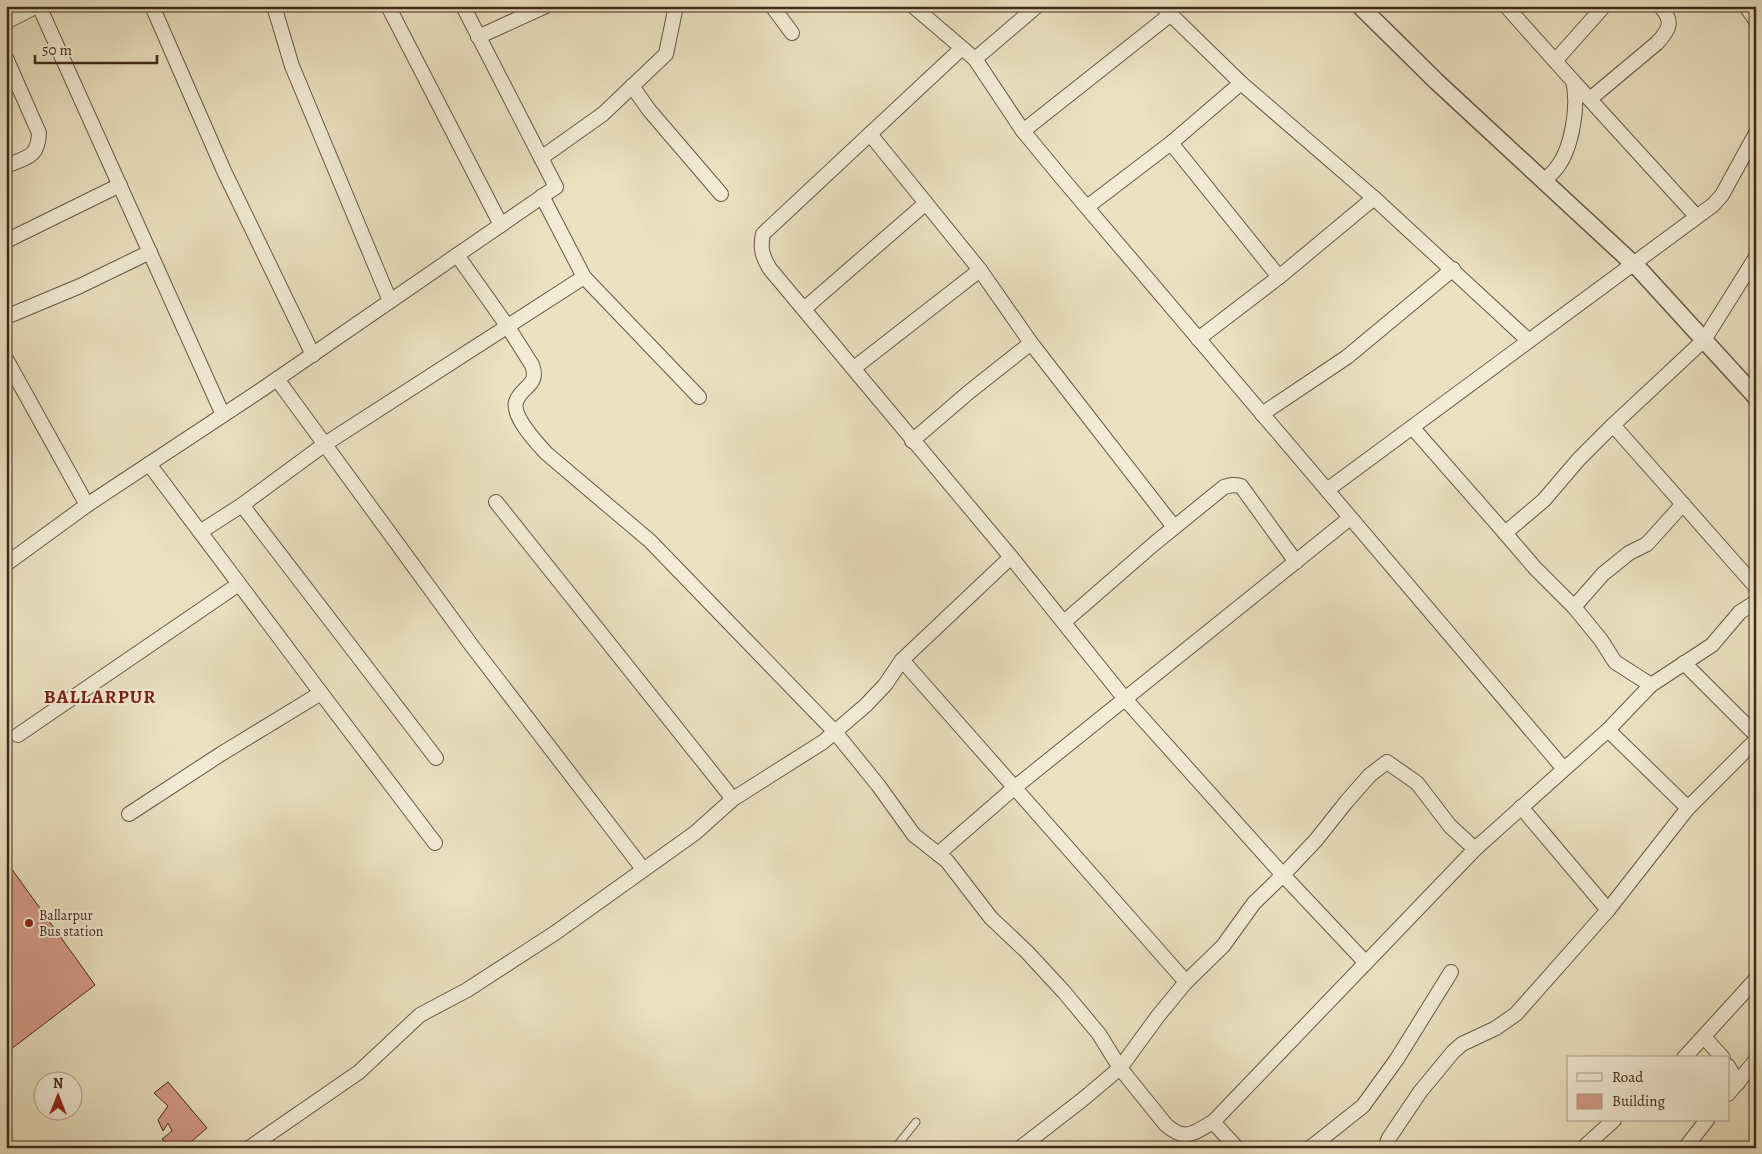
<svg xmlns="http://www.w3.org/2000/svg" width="1762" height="1154" font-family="Alegreya,serif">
<rect width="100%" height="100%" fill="#ebe2c2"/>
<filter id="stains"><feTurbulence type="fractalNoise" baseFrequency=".004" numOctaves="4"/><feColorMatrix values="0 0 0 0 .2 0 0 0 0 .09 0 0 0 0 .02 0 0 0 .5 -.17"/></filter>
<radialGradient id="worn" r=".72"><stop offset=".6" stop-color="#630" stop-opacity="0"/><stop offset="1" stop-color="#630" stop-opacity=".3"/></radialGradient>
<g fill="#d69b89" stroke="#3e2919">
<polygon points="6,861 95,985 6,1053"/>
<polygon points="168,1082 207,1128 184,1148 172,1148 162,1139 172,1131 168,1123 163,1131 158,1120 168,1106 154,1093"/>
</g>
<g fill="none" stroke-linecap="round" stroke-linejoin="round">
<g stroke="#695743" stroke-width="9">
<polyline id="service" points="895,1148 916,1122"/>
</g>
<g stroke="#695743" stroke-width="16">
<g id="minor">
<polyline points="39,6 223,415"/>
<polyline points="152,6 224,171 313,355"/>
<polyline points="274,6 292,66 390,301"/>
<polyline points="388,6 501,225"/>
<polyline points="772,6 792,33"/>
<polyline points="913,6 975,59 1037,6"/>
<polyline points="1162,6 1241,83 1374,198 1528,340"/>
<path d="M1506 6 1573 81C1579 105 1572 147 1558 166 1554 172 1549 176 1544 181"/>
<polyline points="1746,6 1756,21"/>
<polyline points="6,22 37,6"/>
<polyline points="478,37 546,6"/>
<path d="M962 48 763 234C760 248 762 256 770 269L1011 557 1125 699 1283 875 1366 963"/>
<path d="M6 58 39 133C38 158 27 157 6 166"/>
<polyline points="975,59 1023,131 1061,177 1564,769"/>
<polyline points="1555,61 1604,6"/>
<polyline points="1573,81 1697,217"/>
<polyline points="632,86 649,110 721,194"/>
<path d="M1590 99 1657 43C1670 29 1674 21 1660 6"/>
<polyline points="1023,131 1171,14"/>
<polyline points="870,134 980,270 1031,343 1174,527"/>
<polyline points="1171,143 1279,277"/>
<polyline points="541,158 603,114 666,54 676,6"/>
<polyline points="542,196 584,277 699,397"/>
<polyline points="1087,207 1171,143 1241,83"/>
<polyline points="6,241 120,185"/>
<path d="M457 255 508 327 532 365C540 386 521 386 516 402 512 417 537 443 546 453L650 541 835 732 878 785 914 835 947 861 991 918 1027 952 1064 992 1099 1034 1120 1068 1158 1016 1186 982 1223 946 1254 903 1283 875 1316 840 1347 801 1370 775 1387 762 1417 783 1450 826 1475 849 1608 730 1651 685 1712 645 1740 612 1756 602"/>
<polyline points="804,309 926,203"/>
<polyline points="6,317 80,286 150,252"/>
<polyline points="1198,339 1279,277 1374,198"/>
<polyline points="6,359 87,505"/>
<polyline points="854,368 980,270"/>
<polyline points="277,379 472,646 643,869"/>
<polyline points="1262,414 1347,357 1453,269"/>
<polyline points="1613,425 1756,587"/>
<polyline points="1412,427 1505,533"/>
<polyline points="912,441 969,392 1031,343"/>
<polyline points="149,464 321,693 435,843"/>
<polyline points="1327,490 1713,205 1722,195 1756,133"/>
<polyline points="496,502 733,799"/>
<polyline points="242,505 436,758"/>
<polyline points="200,532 242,505 325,444 584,277"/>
<polyline points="6,564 87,505 264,388 556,187 463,6"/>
<polyline points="1574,607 1603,574 1629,553 1647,544 1683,504"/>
<path d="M1064 622 1155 543 1224 487C1230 485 1234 484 1241 486L1296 562"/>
<polyline points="902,660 1186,982"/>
<polyline points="1684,663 1756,735"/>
<polyline points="1651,685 1615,662 1601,640 1574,607 1535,568 1505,533 1544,500 1579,459 1613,425 1704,340 1756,257"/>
<polyline points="1608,730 1688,808"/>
<polyline points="18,735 239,584"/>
<polyline points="1521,807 1608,910"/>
<polyline points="129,814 221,754 321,693"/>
<polyline points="938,854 1014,788 1350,518"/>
<polyline points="1704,1037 1723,1058"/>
<polyline points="1684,1058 1756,979"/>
<polyline points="1728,1066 1738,1083"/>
<polyline points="1728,1094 1756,1060"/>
<polyline points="1213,1122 1237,1148"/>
<polyline points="249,1148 359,1072 420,1015 467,990 555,933 695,833 733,799 823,742 866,705 885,685 902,660 1011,557"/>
<path d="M1020 1148 1082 1100 1120 1068 1166 1125C1186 1142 1193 1133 1213 1122L1479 845"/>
<polyline points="1310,1148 1363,1106 1397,1059 1451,972"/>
<polyline points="1385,1148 1389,1138 1420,1092 1453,1052 1462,1044 1496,1028 1516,1014 1608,910 1688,808 1756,740"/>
<polyline points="1583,1148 1614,1120"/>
<polyline points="1685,1148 1707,1120"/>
</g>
</g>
<g stroke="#695743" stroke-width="19">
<polyline id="tertiary" points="1360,6 1436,81 1640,270 1756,397"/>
</g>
<use href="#service" stroke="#f2ecd7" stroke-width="7"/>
<use href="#minor" stroke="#f2ecd7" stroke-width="14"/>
<use href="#tertiary" stroke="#f2ecd7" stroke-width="16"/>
</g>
<circle fill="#8f2418" stroke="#f2ecd7" stroke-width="2" cx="29" cy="923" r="5"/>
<g text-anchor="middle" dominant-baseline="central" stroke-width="4" stroke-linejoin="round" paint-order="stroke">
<g font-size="14" fill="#3e2919" stroke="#f2ecd7" text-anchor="start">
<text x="39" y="915">Ballarpur<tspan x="39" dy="16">Bus station</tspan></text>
</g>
<g font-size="19" font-weight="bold" letter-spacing="1" fill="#7a1f14" stroke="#f2ecd7">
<text x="100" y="697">BALLARPUR</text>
</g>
</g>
<rect width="1762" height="1154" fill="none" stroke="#ebe2c2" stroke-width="25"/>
<rect x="8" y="8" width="1747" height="1139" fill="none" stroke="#3e2919" stroke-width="2.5"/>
<rect x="12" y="12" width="1737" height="1129" fill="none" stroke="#3e2919"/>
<rect x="1567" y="1056" width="162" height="65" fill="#f2ecd7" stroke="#aa9e8b"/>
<rect x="1577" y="1073" width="25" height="8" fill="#f2ecd7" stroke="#aa9e8b"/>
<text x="1612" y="1082" font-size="15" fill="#3e2919">Road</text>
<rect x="1577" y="1094" width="25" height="15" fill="#d69b89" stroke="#aa9e8b"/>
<text x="1612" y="1106" font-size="15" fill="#3e2919">Building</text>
<g transform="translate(58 1096)"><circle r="24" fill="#f2ecd7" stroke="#aa9e8b"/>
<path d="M0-4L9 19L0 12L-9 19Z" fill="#8f2418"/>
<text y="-8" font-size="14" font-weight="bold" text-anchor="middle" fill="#3e2919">N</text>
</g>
<path d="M35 55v8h122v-8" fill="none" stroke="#3e2919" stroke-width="2.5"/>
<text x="42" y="55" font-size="15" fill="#3e2919" stroke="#f2ecd7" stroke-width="4" paint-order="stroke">50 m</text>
<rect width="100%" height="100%" filter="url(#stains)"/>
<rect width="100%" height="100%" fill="url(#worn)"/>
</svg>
